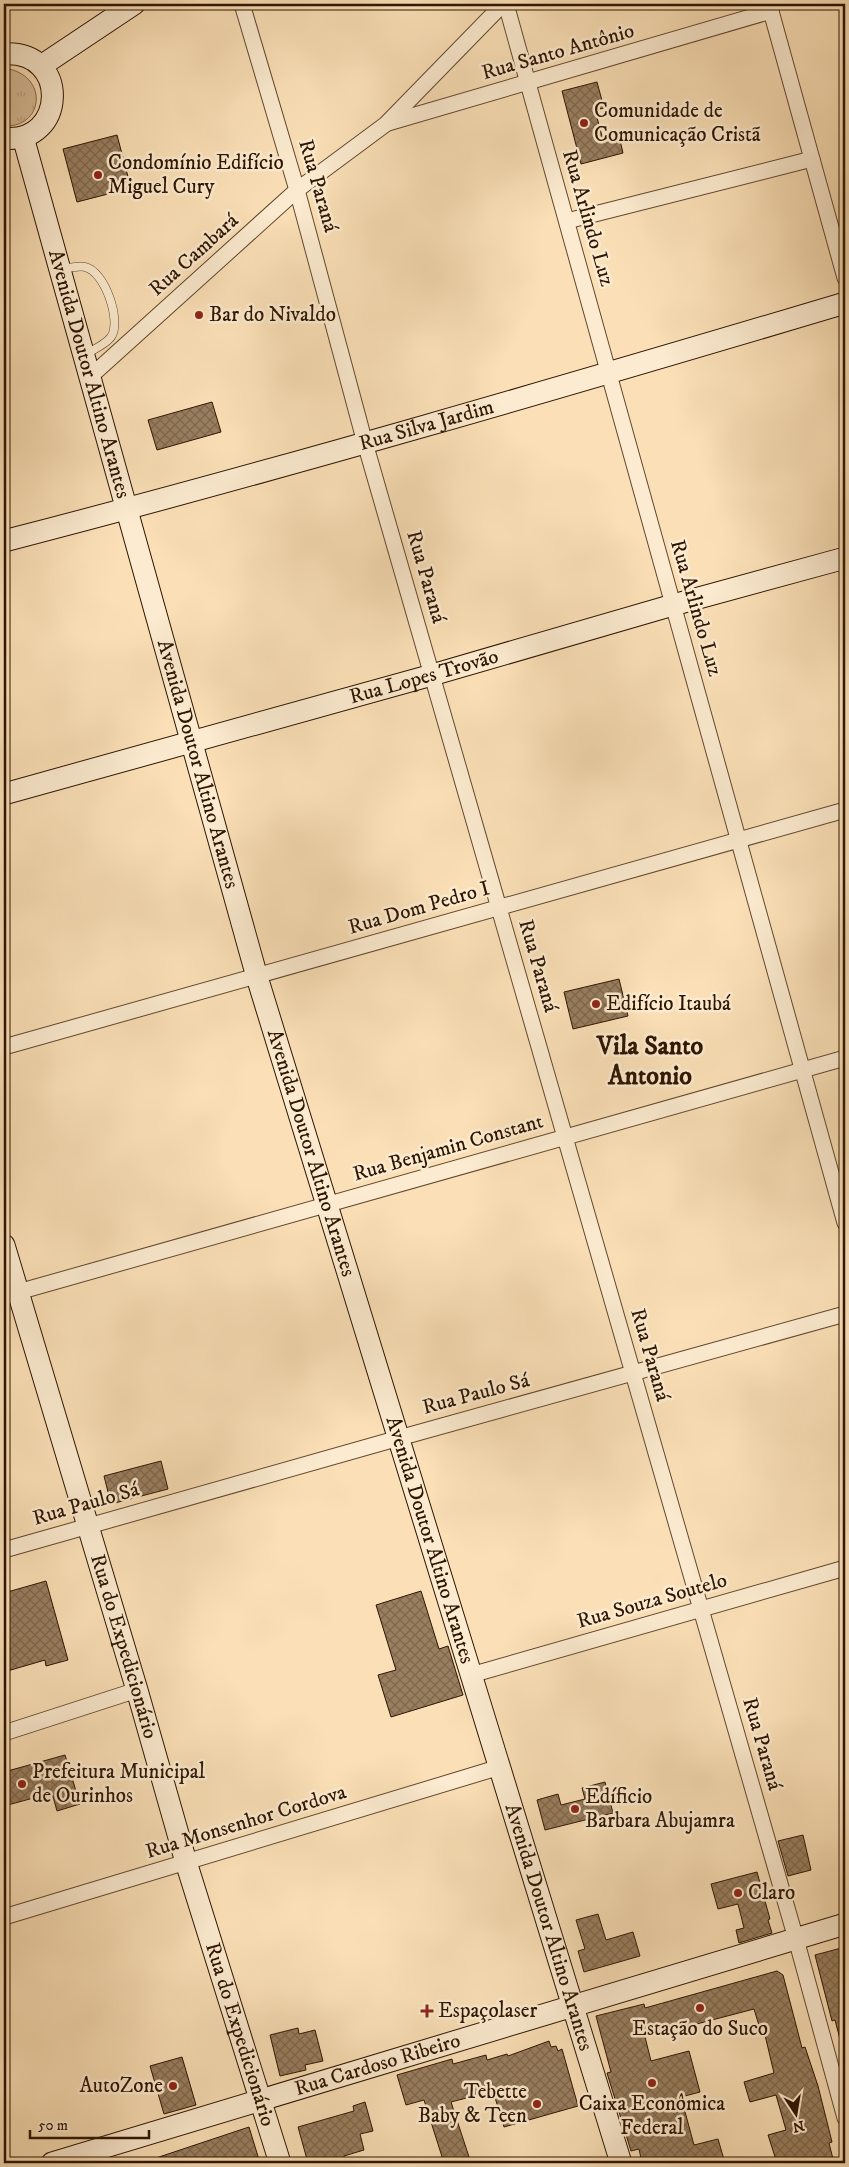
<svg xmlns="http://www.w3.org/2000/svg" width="849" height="2167" font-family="'IM FELL DW Pica',serif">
<defs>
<pattern id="grass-tufts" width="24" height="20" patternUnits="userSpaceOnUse" patternTransform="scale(1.25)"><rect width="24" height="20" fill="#d8bd98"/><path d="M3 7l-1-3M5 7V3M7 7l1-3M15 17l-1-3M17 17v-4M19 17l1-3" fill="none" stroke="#baa281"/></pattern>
<pattern id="building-cross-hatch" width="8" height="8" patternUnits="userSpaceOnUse" patternTransform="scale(1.25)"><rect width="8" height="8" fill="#997f60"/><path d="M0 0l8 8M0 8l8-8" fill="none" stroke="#7d674d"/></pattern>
</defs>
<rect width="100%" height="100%" fill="#fbe0b7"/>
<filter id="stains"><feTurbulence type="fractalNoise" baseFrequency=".004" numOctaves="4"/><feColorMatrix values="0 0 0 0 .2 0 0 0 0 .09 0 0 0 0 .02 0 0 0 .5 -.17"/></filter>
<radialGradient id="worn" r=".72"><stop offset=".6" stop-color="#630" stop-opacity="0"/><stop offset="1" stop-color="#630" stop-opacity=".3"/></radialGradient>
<path fill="url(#grass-tufts)" stroke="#83694d" d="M9 69C49 78 43 128 4 126V70Z"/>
<g fill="url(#building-cross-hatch)" stroke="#2e1502">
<polygon points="597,82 604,108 595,110 603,140 619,136 623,153 581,164 562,91"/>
<polygon points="117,135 131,188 77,202 63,149"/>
<polygon points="212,402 221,432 157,450 148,420"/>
<polygon points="619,979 628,1016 573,1029 564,992"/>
<polygon points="161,1461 168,1489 111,1504 104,1476"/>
<polygon points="46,1581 68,1660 46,1666 45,1660 4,1672 4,1593"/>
<polygon points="421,1591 439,1649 448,1646 463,1695 391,1717 378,1675 396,1670 376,1605"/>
<polygon points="65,1755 80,1804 57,1811 52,1793 4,1806 4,1772"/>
<polygon points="605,1782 613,1813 545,1830 537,1800 558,1794 561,1805 585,1799 582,1788"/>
<polygon points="803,1835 811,1870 788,1876 778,1841"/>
<polygon points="757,1872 770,1919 768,1920 772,1933 739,1943 736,1930 744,1928 738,1904 718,1909 711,1884"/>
<polygon points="598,1914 606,1940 633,1932 640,1956 584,1972 578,1951 585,1949 576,1920"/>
<polygon points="845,1947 845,2043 841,2043 835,2020 832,2021 815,1955"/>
<polygon points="777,1971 783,1975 802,2048 805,2047 818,2086 832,2142 829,2143 834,2163 777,2163 768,2135 786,2130 776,2095 750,2102 744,2082 774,2073 764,2031 761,2032 754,2009 689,2026 688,2024 675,2027 674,2026 644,2033 651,2061 689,2051 700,2092 681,2097 694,2145 718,2139 725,2163 642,2163 639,2149 631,2151 607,2073 611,2072 596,2016 644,2004 645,2008"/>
<polygon points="298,2028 299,2034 315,2030 323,2061 305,2065 306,2070 280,2076 270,2035"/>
<polygon points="549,2041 551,2047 556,2046 558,2051 562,2049 578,2106 504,2127 493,2091 451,2102 471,2163 444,2163 424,2100 406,2105 397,2075 452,2059 453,2064 486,2055 487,2060 507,2054 508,2056"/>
<polygon points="182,2057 196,2105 164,2114 150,2066"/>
<polygon points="365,2102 373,2131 360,2134 364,2150 344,2156 346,2163 308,2163 298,2127 354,2111 353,2106"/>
<polygon points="249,2127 260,2163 147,2163 147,2161"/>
</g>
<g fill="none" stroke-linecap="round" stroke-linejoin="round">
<g stroke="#61482f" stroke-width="9">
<path id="lane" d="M62 269C69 268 79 265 85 267 105 271 122 322 111 337 106 344 93 350 86 354"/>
</g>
<g stroke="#61482f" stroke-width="17">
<g id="street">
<polyline points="242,4 297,190 365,443 796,1939 845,2118"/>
<polyline points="506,4 845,1223"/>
<polyline points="769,4 845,278"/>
<polyline points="388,123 771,11"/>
<polyline points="567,221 812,159"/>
<polyline points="91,376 297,190 386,124 503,4"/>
<polyline points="4,1047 845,810"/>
<polyline points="4,1296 845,1058"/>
<polyline points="4,1550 399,1438 845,1314"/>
<polyline points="471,1675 845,1568"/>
<polyline points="4,1733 137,1690"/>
<polyline points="4,1917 500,1767"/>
</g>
</g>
<g stroke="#2e1502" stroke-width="23">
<g id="secondary">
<path d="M4 54C71 50 66 145 4 138"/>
<polyline points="41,66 134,4"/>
<path id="s1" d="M23 137 257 977 621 2163"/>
<path id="s2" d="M4 541C286 468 566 386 845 303"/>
<path id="s3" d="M4 794 432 675 673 605 845 558"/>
<path id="s4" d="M4 1245 137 1690 186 1862 280 2163"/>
<path id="s5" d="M52 2163 845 1924"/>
</g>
</g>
<use href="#lane" stroke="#fcebd0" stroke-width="8"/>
<use href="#street" stroke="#fcebd0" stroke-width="15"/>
<use href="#secondary" stroke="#fcebd0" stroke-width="21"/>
</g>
<g fill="#8f2418" stroke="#fcebd0" stroke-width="2">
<circle cx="584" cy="123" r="5"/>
<circle cx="98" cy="175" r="5"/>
<circle cx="199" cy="315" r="5"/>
<circle cx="596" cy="1004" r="5"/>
<circle cx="22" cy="1784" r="5"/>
<circle cx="575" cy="1809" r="5"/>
<circle cx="738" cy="1893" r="5"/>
<circle cx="700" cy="2008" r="5"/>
<path d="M424.5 2003.5h5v5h5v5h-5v5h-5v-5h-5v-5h5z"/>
<circle cx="652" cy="2083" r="5"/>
<circle cx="173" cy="2086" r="5"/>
<circle cx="537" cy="2104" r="5"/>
</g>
<g text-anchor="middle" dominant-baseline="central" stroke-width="5" stroke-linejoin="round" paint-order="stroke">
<g font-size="21" fill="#2e1502" stroke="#fcebd0">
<text transform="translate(558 52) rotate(-16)">Rua Santo Antônio</text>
<text transform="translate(318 186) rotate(74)">Rua Paraná</text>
<text transform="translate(588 218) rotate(74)">Rua Arlindo Luz</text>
<text transform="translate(194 255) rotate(-42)">Rua Cambará</text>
<text stroke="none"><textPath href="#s1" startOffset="246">Avenida Doutor Altino Arantes</textPath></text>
<text stroke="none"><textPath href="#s2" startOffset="438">Rua Silva Jardim</textPath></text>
<text transform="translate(426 577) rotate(74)">Rua Paraná</text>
<text transform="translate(696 608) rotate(74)">Rua Arlindo Luz</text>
<text stroke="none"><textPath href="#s3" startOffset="436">Rua Lopes Trovão</textPath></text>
<text stroke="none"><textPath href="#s1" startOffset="651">Avenida Doutor Altino Arantes</textPath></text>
<text transform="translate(419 908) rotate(-16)">Rua Dom Pedro I</text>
<text transform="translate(538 966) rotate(74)">Rua Paraná</text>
<text transform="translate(448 1148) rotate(-16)">Rua Benjamin Constant</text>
<text stroke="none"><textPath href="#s1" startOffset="1056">Avenida Doutor Altino Arantes</textPath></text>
<text transform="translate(650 1355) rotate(74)">Rua Paraná</text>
<text transform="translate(476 1394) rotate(-15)">Rua Paulo Sá</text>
<text transform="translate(86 1504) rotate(-16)">Rua Paulo Sá</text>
<text stroke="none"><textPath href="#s1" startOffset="1461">Avenida Doutor Altino Arantes</textPath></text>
<text transform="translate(652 1601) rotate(-16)">Rua Souza Soutelo</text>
<text stroke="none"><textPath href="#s4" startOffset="419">Rua do Expedicionário</textPath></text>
<text transform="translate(762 1744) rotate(74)">Rua Paraná</text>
<text transform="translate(246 1822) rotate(-17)">Rua Monsenhor Cordova</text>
<text stroke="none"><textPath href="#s1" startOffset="1866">Avenida Doutor Altino Arantes</textPath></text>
<text stroke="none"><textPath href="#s4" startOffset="824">Rua do Expedicionário</textPath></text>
<text stroke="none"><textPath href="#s5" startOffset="340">Rua Cardoso Ribeiro</textPath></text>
</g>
<g font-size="21" fill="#2e1502" stroke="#fcebd0" text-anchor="start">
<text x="594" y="111">Comunidade de<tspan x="594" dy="24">Comunicação Cristã</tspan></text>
<text x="108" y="163">Condomínio Edifício<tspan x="108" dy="24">Miguel Cury</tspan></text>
<text x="209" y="315">Bar do Nivaldo</text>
<text x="606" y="1004">Edifício Itaubá</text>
<text x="32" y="1772">Prefeitura Municipal<tspan x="32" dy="24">de Ourinhos</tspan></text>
<text x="585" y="1797">Edíficio<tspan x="585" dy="24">Barbara Abujamra</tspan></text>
<text x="748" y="1893">Claro</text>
<text x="438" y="2011">Espaçolaser</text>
<text x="700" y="2029" text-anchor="middle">Estação do Suco</text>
<text x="163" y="2086" text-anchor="end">AutoZone</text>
<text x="527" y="2092" text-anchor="end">Tebette<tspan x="527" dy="24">Baby &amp; Teen</tspan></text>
<text x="652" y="2104" text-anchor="middle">Caixa Econômica<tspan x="652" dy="24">Federal</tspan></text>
</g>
<g font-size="26" font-weight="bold" fill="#2e1502" stroke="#fcebd0">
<text x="650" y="1046">Vila Santo<tspan x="650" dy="30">Antonio</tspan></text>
</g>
</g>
<rect width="849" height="2167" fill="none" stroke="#fbe0b7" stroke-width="20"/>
<rect x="5" y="5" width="839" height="2157" fill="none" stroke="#2e1502" stroke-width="2.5"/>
<rect x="10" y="10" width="829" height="2147" fill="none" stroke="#2e1502"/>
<g transform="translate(796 2114) rotate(168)" stroke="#fcebd0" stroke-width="4" paint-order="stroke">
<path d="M0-4L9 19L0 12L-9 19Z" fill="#2e1502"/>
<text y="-8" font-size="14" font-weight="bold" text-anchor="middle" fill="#2e1502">N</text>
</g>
<path d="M30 2130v8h119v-8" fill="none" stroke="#2e1502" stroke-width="2.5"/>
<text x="38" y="2130" font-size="15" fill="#2e1502" stroke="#fcebd0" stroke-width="4" paint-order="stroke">50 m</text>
<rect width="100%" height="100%" filter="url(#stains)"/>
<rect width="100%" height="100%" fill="url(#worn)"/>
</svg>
